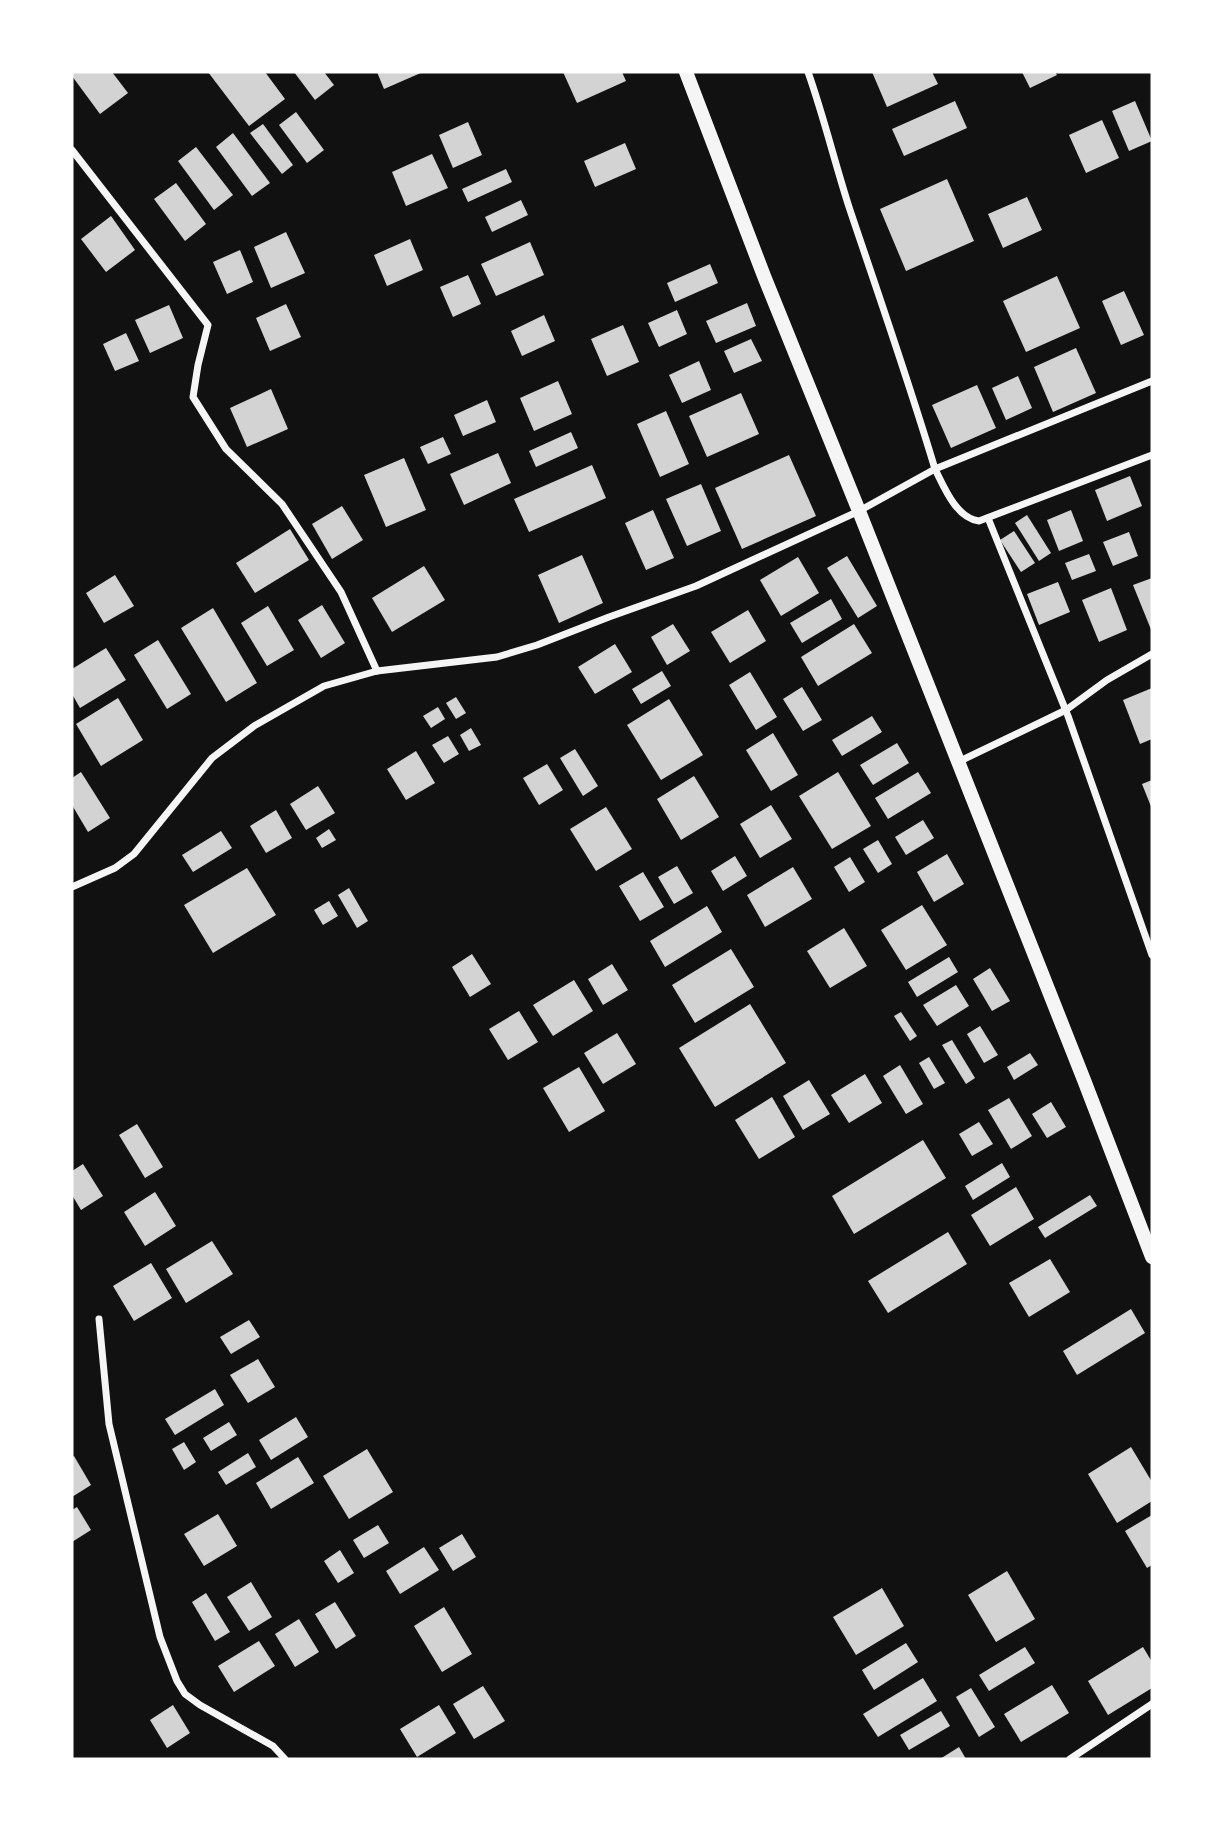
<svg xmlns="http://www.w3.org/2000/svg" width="1224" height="1831" font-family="Arial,sans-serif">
<rect width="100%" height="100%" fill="#111"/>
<g fill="#d3d3d3">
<polygon points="72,72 112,72 128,93 100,114 72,76"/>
<polygon points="208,72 265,72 285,99 249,126"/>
<polygon points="294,72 324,72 334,85 315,100"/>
<polygon points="377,72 423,72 384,89"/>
<polygon points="563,72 622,72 626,81 577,103"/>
<polygon points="872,72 932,72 938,84 887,107"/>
<polygon points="1022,72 1055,72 1057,75 1030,88"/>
<polygon points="955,101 967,128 904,156 892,129"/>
<polygon points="1135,101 1152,141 1129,151 1112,111"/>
<polygon points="296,112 324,150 307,163 279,125"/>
<polygon points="1102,120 1119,158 1086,173 1069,135"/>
<polygon points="468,122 482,155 453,168 439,135"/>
<polygon points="263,124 293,165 282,174 250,133"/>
<polygon points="233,133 270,183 252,196 216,147"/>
<polygon points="625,143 636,169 595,187 584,161"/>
<polygon points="196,147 233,195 214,210 178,161"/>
<polygon points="432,154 448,188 406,206 392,172"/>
<polygon points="506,169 512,182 468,202 462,189"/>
<polygon points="947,179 974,241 906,271 880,209"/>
<polygon points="176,183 206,224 185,241 154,199"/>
<polygon points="1027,197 1042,230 1003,248 988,214"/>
<polygon points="521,200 528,215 492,232 485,217"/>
<polygon points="111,216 135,250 106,272 81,239"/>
<polygon points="286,232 305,273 271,288 254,247"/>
<polygon points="410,239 423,270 387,286 374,255"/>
<polygon points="530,242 544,275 496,296 481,264"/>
<polygon points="240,250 253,282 227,294 213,262"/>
<polygon points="710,264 718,283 675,302 667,283"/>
<polygon points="468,275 481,304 453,317 440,287"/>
<polygon points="1057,276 1080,328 1026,352 1003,301"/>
<polygon points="1124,291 1144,335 1121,345 1102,301"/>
<polygon points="747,303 756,326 716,343 706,321"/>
<polygon points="286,304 301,337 270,351 256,318"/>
<polygon points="169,305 183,338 150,353 135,320"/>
<polygon points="677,310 687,334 659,347 648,323"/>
<polygon points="544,315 555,341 522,356 511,331"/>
<polygon points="623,325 639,362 607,376 591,339"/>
<polygon points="126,333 139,361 115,371 103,344"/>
<polygon points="751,339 762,361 734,373 724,351"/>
<polygon points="1076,348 1096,393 1053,412 1034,367"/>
<polygon points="699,361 711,390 682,403 669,375"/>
<polygon points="1018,376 1032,408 1006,420 992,388"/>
<polygon points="558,381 572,414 534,431 520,398"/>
<polygon points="977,385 996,428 951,448 932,405"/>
<polygon points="271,389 288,429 247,447 230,408"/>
<polygon points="741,393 759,434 707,457 689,416"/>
<polygon points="487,400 496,422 463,436 454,415"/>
<polygon points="666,411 689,464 660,477 637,424"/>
<polygon points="571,432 578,448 536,467 529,451"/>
<polygon points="443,437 451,454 428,464 420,447"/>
<polygon points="498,453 511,483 464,505 450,474"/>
<polygon points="789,455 816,516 742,549 715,488"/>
<polygon points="404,458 426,510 386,527 364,475"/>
<polygon points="592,465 606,498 529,532 514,499"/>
<polygon points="1130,476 1142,506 1107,521 1095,490"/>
<polygon points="701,484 721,531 687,546 666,499"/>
<polygon points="342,506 363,540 332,559 312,524"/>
<polygon points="653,510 674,558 646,570 625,523"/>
<polygon points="1071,510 1083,541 1059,551 1047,520"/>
<polygon points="1027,515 1051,553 1039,561 1015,523"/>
<polygon points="290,529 309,560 255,593 236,563"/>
<polygon points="1014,531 1035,563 1021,572 1000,540"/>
<polygon points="1129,532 1138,556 1113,566 1103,542"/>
<polygon points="1089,554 1096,571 1072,580 1065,563"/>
<polygon points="582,555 603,603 559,623 538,575"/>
<polygon points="847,556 877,606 858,618 827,568"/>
<polygon points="798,557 819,593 781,616 760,580"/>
<polygon points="424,566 445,600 392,632 372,598"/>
<polygon points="115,575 134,606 104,623 86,593"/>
<polygon points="1152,578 1152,632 1133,585"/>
<polygon points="1058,582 1070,612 1039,625 1027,594"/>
<polygon points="1111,588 1127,630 1099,642 1082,600"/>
<polygon points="831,599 842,619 802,643 790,623"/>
<polygon points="322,605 345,643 321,658 298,620"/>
<polygon points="268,606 294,650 267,666 241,623"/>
<polygon points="213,608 257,683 226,702 181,628"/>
<polygon points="748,610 766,641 730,663 711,632"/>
<polygon points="673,624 690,651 667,665 651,637"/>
<polygon points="854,624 872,653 818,686 801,657"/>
<polygon points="158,640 191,694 167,709 134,655"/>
<polygon points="615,644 632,672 595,694 578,667"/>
<polygon points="106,648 126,680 80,708 72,694 72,669"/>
<polygon points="662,671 671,686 641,704 632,689"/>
<polygon points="750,672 777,717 756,730 729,685"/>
<polygon points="802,687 822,720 803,731 783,699"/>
<polygon points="1152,688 1152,739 1140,744 1123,700"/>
<polygon points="456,697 466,713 456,719 446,703"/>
<polygon points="118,698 143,740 101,766 76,724"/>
<polygon points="669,699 703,755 661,780 627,725"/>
<polygon points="438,707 445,719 431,728 423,716"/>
<polygon points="872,716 882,732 842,756 832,740"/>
<polygon points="471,728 481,745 469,751 460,735"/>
<polygon points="773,733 798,775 771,791 746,750"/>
<polygon points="448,736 459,754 444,763 432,745"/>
<polygon points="897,743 909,763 873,785 860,765"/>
<polygon points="575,749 598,786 583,796 560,758"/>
<polygon points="416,751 435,783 406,800 387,769"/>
<polygon points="547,764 563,790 539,805 523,778"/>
<polygon points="81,772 110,818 88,832 72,805 72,778"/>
<polygon points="838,772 871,826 832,849 799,796"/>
<polygon points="918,772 931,793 888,819 875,798"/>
<polygon points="694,776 719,817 681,840 657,799"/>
<polygon points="1152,780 1152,809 1142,784"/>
<polygon points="318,786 335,813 306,830 290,804"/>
<polygon points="771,805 792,839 760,858 740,824"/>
<polygon points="606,807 632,849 596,871 570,829"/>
<polygon points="276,810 292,838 266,853 250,826"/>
<polygon points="923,820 934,838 906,855 895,837"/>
<polygon points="329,829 336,840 322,848 316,838"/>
<polygon points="221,831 232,848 193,872 182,855"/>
<polygon points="878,840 892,864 878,873 863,849"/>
<polygon points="947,854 964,884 934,902 917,872"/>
<polygon points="735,856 747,876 723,891 711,871"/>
<polygon points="850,857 865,882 849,892 834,867"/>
<polygon points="677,866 693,893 674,904 658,877"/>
<polygon points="793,867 812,899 765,927 747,895"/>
<polygon points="247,868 276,915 213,953 184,905"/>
<polygon points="643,872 664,907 640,921 619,886"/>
<polygon points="349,888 368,921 357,928 338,895"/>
<polygon points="329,901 338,916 323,925 314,910"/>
<polygon points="922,905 947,945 906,970 881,930"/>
<polygon points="707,906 722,932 665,967 650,941"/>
<polygon points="844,928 867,966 830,988 807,951"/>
<polygon points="731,949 754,987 695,1023 672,985"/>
<polygon points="472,954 491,984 470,997 452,967"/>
<polygon points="949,957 958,972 917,997 908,982"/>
<polygon points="612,964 628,990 603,1005 588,979"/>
<polygon points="990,968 1010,1001 992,1011 973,979"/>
<polygon points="574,980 593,1011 553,1036 533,1005"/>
<polygon points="956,985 969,1006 937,1026 923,1005"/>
<polygon points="750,1004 786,1063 715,1107 679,1048"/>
<polygon points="519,1011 538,1042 508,1060 489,1029"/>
<polygon points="901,1012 917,1036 910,1041 894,1016"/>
<polygon points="980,1026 998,1055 984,1063 967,1034"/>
<polygon points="617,1033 636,1064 603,1084 584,1053"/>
<polygon points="952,1040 975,1078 966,1084 942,1045"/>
<polygon points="1030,1053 1038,1065 1014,1080 1007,1067"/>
<polygon points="929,1057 945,1083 934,1089 919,1063"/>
<polygon points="900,1065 923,1104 906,1114 883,1076"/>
<polygon points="579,1067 605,1111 569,1132 543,1088"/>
<polygon points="865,1074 882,1103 849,1123 831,1095"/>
<polygon points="809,1080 830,1114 803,1130 783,1096"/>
<polygon points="772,1097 795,1137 759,1159 735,1120"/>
<polygon points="1009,1098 1032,1136 1011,1149 988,1110"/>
<polygon points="1051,1102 1066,1127 1047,1138 1032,1114"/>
<polygon points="979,1122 993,1144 972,1156 959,1134"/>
<polygon points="137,1124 163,1167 145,1178 119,1135"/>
<polygon points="923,1140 946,1178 854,1234 832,1196"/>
<polygon points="1002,1163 1010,1177 973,1200 965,1186"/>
<polygon points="83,1164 103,1196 81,1210 72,1195 72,1171"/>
<polygon points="1016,1187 1034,1219 990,1246 971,1215"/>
<polygon points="155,1192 176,1226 145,1246 124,1212"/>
<polygon points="1090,1195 1097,1206 1045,1238 1038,1227"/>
<polygon points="948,1232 967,1264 888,1313 868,1281"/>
<polygon points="212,1241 233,1274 186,1303 166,1269"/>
<polygon points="1050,1259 1070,1292 1029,1317 1009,1283"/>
<polygon points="151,1263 172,1298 134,1321 113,1286"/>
<polygon points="1131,1309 1145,1333 1077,1375 1063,1351"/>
<polygon points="249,1320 260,1337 231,1354 220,1337"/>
<polygon points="258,1359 275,1387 248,1403 230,1375"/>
<polygon points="215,1389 224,1405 175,1435 165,1419"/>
<polygon points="296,1417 308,1437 271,1460 259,1440"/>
<polygon points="229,1422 237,1435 211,1451 203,1438"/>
<polygon points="184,1442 196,1462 184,1470 172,1449"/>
<polygon points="1131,1447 1152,1482 1152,1501 1117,1523 1088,1474"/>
<polygon points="367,1449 393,1492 349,1519 323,1476"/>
<polygon points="248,1453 256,1467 226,1485 218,1472"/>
<polygon points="74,1456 91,1485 72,1497 72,1457"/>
<polygon points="298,1457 314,1483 271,1509 256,1483"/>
<polygon points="77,1507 91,1530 72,1542 72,1510"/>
<polygon points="218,1514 237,1546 204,1566 184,1534"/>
<polygon points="1152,1515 1152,1565 1147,1568 1125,1531"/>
<polygon points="378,1525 389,1543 364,1558 353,1540"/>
<polygon points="462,1534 476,1557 453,1571 439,1548"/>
<polygon points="424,1547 439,1570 400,1594 386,1571"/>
<polygon points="340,1550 354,1573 338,1583 324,1561"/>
<polygon points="1007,1571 1035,1619 996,1642 968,1595"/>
<polygon points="251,1582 272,1617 249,1631 227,1597"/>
<polygon points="882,1588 904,1626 856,1655 833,1617"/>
<polygon points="206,1593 230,1632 215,1641 192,1602"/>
<polygon points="335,1602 356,1636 336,1649 315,1614"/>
<polygon points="444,1607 472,1654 442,1672 414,1626"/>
<polygon points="299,1619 319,1652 295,1667 275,1634"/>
<polygon points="259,1641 275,1666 234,1692 218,1666"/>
<polygon points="906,1643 918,1662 874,1690 862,1670"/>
<polygon points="1025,1647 1035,1663 989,1691 979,1675"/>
<polygon points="1143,1647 1152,1662 1152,1688 1108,1715 1088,1681"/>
<polygon points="923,1678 937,1701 878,1737 863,1714"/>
<polygon points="1052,1685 1069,1713 1021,1742 1004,1714"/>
<polygon points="483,1686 505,1721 474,1739 453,1704"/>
<polygon points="971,1688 995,1727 979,1737 956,1697"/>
<polygon points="173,1705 190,1733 167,1748 150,1720"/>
<polygon points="439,1705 456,1733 417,1757 400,1729"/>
<polygon points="941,1711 950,1726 909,1750 900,1735"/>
<polygon points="959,1747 966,1759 940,1759"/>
</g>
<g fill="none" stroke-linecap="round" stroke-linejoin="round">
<g stroke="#f5f5f5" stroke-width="7">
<path d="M808 72C824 117 835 164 850 210 879 296 909 382 935 469L1152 381"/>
<polyline points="72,150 208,325 198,365 193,397 226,449 282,504 341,592 377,671"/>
<polyline points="988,518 1068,716 1152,955"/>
<polyline points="958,762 1066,710 1107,680 1152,654"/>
<path d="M72 887 115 868 134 854 212 758 254 726 324 686 377 671 497 657 537 645 609 617 696 586 859 511 935 469C944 487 956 518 979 521L1152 455"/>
<polyline points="99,1319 109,1424 160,1637 177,1681 185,1694 200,1705 273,1746 285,1759"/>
<polyline points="1070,1759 1152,1704"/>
</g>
<polyline stroke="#f5f5f5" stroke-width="14" points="686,72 764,276 859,511 1084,1080 1152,1257"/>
</g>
<rect width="1224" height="1831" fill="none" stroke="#ffffff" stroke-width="147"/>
</svg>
